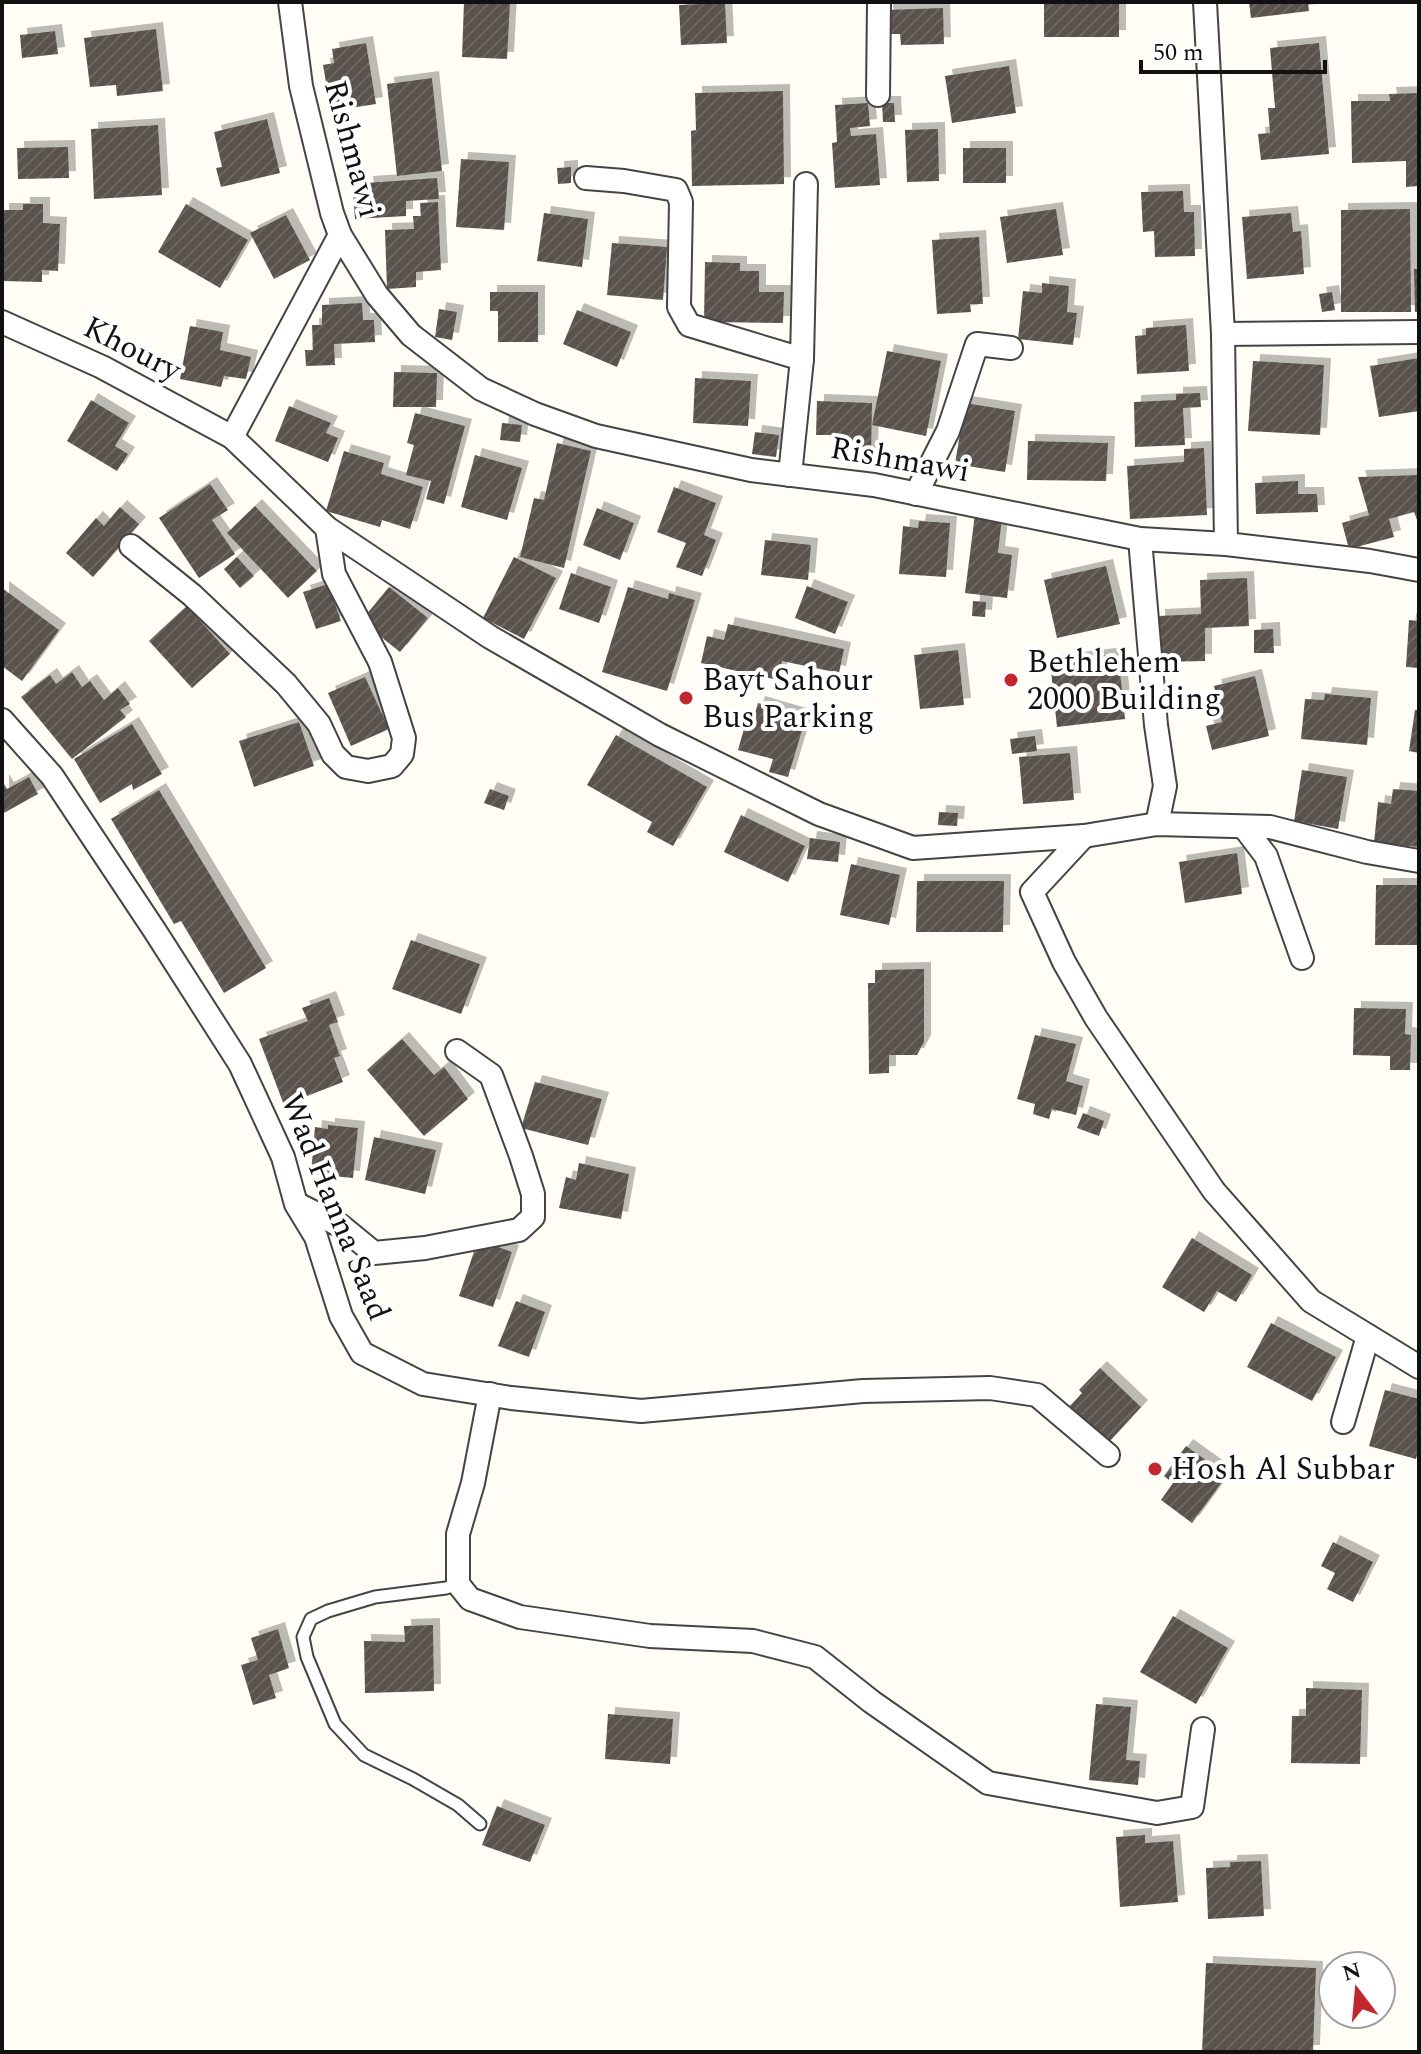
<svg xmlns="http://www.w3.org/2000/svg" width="1421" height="2054" font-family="Spectral,serif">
<defs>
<pattern id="building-hatch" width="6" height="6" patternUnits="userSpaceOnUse" patternTransform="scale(2)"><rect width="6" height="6" fill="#5a524d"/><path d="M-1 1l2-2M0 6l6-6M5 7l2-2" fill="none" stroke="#6d6662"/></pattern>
<filter id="shadow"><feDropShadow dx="7" dy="-7" stdDeviation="0" flood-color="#0004"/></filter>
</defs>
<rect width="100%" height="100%" fill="#fffdf5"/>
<g fill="url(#building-hatch)" filter="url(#shadow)">
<polygon points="464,2 510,2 507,59 462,57"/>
<rect x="1044" y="2" width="75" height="35"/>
<polygon points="1249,2 1308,2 1309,11 1251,18"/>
<polygon points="725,3 727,43 681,45 679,5"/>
<polygon points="943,8 944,44 901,45 900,34 887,34 886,10"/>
<polygon points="156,29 163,91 117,96 116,85 90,87 84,38"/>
<polygon points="55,31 58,54 22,58 20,35"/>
<polygon points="366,43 376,104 331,111 323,65 334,63 332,49"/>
<polygon points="1319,43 1329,154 1261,160 1258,134 1270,133 1268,108 1275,108 1270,48"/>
<polygon points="1009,66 1016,113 952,123 945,76"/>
<polygon points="432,78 442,171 397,176 387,84"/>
<polygon points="783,91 784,184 692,186 691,131 696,130 695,93"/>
<polygon points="1419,93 1419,186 1406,187 1406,161 1352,163 1351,101 1390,101 1389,94"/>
<polygon points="868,103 870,126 850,128 851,136 876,134 880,185 835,188 832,143 837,142 835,105"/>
<polygon points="882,103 894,103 895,122 883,122"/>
<polygon points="267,119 280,173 221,187 216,168 222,167 214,132"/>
<polygon points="158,125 162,195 94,199 91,129"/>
<polygon points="938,129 939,181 907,182 905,130"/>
<polygon points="68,147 69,178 18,179 17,148"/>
<rect x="963" y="148" width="43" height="35"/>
<polygon points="461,159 509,162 504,230 456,227"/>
<polygon points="571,167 571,183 558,184 557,168"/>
<polygon points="437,178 439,199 406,201 406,216 355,219 353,192 367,191 366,183"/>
<polygon points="1183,191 1184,212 1194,212 1195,256 1155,257 1154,231 1143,232 1141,192"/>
<polygon points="438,202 441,270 416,272 416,287 387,289 385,230 414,229 413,216 421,216 420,203"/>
<polygon points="23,204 43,204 43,223 60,224 58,271 42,270 42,282 2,281 2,210 23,210"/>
<polygon points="186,204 248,240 220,288 158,252"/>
<polygon points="1056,209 1063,255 1007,263 1000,217"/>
<polygon points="1410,209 1411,312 1341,312 1341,210"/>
<polygon points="544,213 588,219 582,267 537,261"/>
<polygon points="1291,213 1293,232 1301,231 1304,274 1247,279 1242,217"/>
<polygon points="286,215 310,260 274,279 250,233"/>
<polygon points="979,237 983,304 970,304 971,312 937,314 932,240"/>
<polygon points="612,243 667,247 663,300 607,295"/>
<polygon points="705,262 740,263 740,271 759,271 759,292 784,292 783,323 704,322"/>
<polygon points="1414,269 1419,269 1419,312 1415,312"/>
<polygon points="1042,283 1069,286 1067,312 1077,313 1073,345 1018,339 1023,291 1042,293"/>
<polygon points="490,292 538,292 538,342 498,342 498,311 490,311"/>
<polygon points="1332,292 1335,310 1322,312 1319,294"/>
<polygon points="362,303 363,320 374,320 375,342 334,344 335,365 306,366 305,350 313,350 312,325 322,325 322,305"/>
<polygon points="439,309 457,312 452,340 435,337"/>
<polygon points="577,310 631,332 617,367 563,344"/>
<polygon points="1186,325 1189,371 1137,374 1135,336 1146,335 1146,328"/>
<polygon points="190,326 223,332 220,350 251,357 246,379 224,376 221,387 180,379"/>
<polygon points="887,351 941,361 926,436 872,425"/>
<polygon points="1419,358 1419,411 1379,417 1370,366"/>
<polygon points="1253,361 1324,365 1320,435 1248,431"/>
<polygon points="394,372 437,373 436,407 393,407"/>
<polygon points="695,378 751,381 748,426 693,423"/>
<polygon points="1200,393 1201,407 1183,408 1185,445 1135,447 1134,402 1176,400 1176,394"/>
<polygon points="91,400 129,423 115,446 128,454 117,471 67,441"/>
<polygon points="817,401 872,403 871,462 852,462 852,447 833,446 833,435 816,435"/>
<polygon points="965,403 1015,411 1005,472 955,464"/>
<polygon points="289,406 331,423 326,433 338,438 328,462 275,441"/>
<polygon points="415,413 465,426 444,504 426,499 431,481 406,475 414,445 407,443"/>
<polygon points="502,423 522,425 520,442 500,440"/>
<polygon points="755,432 779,435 776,457 752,454"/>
<polygon points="1028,441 1108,443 1106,481 1027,480"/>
<polygon points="557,443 591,451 564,568 520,557 534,498 544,500"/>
<polygon points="1204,448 1207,515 1130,519 1127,466 1184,462 1184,449"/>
<polygon points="344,451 384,463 381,474 423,487 410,529 382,520 380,527 326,511"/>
<polygon points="475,455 522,468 507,520 461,507"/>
<polygon points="1418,475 1419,525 1414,512 1389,519 1394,537 1349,549 1342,523 1369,515 1358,477"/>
<polygon points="1298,481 1298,494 1317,494 1318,512 1256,514 1255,483"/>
<polygon points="210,484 228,510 212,520 235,554 199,578 159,518"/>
<polygon points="674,487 716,503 704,535 716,540 702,576 676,567 686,543 657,532"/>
<polygon points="255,506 317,571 288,598 227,533"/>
<polygon points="120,507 139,524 93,577 66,553 96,518 104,526"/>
<polygon points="597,508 634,523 620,560 583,545"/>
<polygon points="975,514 1002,517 998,553 1012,555 1007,598 965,593"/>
<polygon points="919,521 950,523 946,577 899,574 903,526 918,528"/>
<polygon points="765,540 811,545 808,580 761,575"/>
<polygon points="237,557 254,576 240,588 224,569"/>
<polygon points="514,557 556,578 524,639 483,618"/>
<polygon points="1106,566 1120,624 1057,638 1044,580"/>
<polygon points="571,573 611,587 599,623 559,609"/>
<polygon points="1247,578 1249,626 1205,628 1205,661 1159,662 1158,616 1201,614 1200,580"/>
<polygon points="328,584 341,621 316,629 303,592"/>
<polygon points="807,586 848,602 835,634 795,618"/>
<polygon points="389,587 428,618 400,652 361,621"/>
<polygon points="628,587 668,599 669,593 695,600 667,691 602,672"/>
<polygon points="2,588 59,630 22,681 2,666"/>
<polygon points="973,601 986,602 985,617 972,616"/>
<polygon points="187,606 230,654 192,688 149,641"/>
<polygon points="1409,620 1419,621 1419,668 1406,667"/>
<polygon points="728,624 844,649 839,673 782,661 778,680 701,663 707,636 724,640"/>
<polygon points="1273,629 1274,653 1254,653 1254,630"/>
<polygon points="958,650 964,705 920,709 914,655"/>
<polygon points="1118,654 1125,719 1057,727 1050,662"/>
<polygon points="72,672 82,687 90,681 104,700 118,688 130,704 120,710 126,717 72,759 21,697 50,675 56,684"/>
<polygon points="1255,676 1269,736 1212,750 1206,726 1222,722 1214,686"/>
<polygon points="365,677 389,729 351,746 328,693"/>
<polygon points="1325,694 1371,698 1367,745 1301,739 1305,699 1324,700"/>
<polygon points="758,703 806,717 788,777 769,772 773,759 738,750 747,718 753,720"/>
<polygon points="1415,710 1419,710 1419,753 1409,751"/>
<polygon points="299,722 314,766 254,787 239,741"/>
<polygon points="132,724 162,774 133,790 132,784 100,803 74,759"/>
<polygon points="616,735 707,787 673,846 647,832 652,822 587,785"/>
<polygon points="1035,736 1037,751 1012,754 1010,739"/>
<polygon points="1070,753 1074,800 1023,804 1019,757"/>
<polygon points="1302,770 1347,777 1338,829 1294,821"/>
<polygon points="29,777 38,794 2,814 2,781 7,789"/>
<polygon points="490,789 509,796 504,810 484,803"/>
<polygon points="1393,789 1419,791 1419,847 1374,843 1378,802 1391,804"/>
<polygon points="159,790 266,968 224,993 181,921 174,924 111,819"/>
<polygon points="939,812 958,813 957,826 938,825"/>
<polygon points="741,815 805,846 788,882 724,852"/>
<polygon points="810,838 840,842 838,862 807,859"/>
<polygon points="1237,853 1242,894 1185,903 1179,862"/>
<polygon points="851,864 900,875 889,925 840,915"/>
<polygon points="917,881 1004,881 1003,932 916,932"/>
<polygon points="1376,885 1419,885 1419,945 1375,945"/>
<polygon points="411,940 480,964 461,1014 392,989"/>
<polygon points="924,969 924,1042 917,1055 889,1055 889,1073 869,1074 868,983 875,983 875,970"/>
<polygon points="329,998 338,1022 329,1025 340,1056 334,1058 343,1082 284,1105 259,1039 308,1021 302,1008"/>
<polygon points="1354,1008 1406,1009 1405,1034 1411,1035 1410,1070 1390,1070 1390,1056 1353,1055"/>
<polygon points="1035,1035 1076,1044 1066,1081 1083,1086 1076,1115 1052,1109 1049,1119 1033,1114 1035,1104 1017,1099"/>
<polygon points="402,1039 434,1075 444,1067 468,1099 424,1136 367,1070"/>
<polygon points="535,1082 602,1099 588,1145 521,1128"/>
<polygon points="1083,1113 1104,1121 1099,1136 1077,1128"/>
<polygon points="328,1125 358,1128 353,1178 311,1174 315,1127 328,1129"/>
<polygon points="374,1137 436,1150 425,1194 365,1180"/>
<polygon points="579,1163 629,1174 621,1219 559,1208 566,1177 576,1180"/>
<polygon points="1192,1238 1252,1275 1236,1302 1217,1291 1204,1312 1162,1287"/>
<polygon points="478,1240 512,1252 493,1307 459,1296"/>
<polygon points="516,1301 545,1312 529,1357 498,1346"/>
<polygon points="1271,1323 1336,1357 1312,1401 1247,1367"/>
<polygon points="1100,1368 1141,1407 1109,1442 1070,1406 1082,1393 1079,1390"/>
<polygon points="1385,1390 1419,1399 1419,1448 1416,1459 1369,1446"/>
<polygon points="1186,1446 1227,1475 1192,1523 1161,1500 1173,1483 1164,1476"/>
<polygon points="1333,1542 1373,1562 1353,1602 1327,1589 1335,1573 1321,1566"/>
<polygon points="1173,1616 1228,1648 1196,1704 1140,1672"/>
<polygon points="433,1625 434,1691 365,1693 364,1641 405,1642 404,1626"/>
<polygon points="278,1629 289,1668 269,1675 276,1698 253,1705 241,1665 258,1660 251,1638"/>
<polygon points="1306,1688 1362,1690 1360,1764 1291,1763 1292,1716 1306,1716"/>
<polygon points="1096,1704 1131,1707 1126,1760 1140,1761 1138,1785 1089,1780"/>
<polygon points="608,1714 673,1719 670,1764 605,1759"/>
<polygon points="497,1806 545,1825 530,1862 482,1845"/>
<polygon points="1145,1835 1145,1843 1173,1841 1178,1902 1120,1907 1116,1837"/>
<polygon points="1261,1861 1264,1916 1208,1919 1206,1868 1230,1867 1230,1862"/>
<polygon points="1206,1963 1316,1968 1313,2052 1202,2052"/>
</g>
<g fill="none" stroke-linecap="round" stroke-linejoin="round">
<g stroke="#444" stroke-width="15">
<polyline id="lane" points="458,1584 446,1588 375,1597 328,1611 311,1619 303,1637 307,1657 335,1724 364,1755 413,1779 458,1805 480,1824"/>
</g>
<g stroke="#444" stroke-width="26">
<g id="street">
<polyline points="290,2 301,86 332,213 340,235 377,295 411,335 481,389 535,414 596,436 751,470 874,485 1140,539 1226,544 1370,561 1419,570"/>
<polyline points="1205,2 1223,334 1226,544"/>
<polyline points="878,95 879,2"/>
<polyline points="586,178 624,181 676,190 681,202 679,307 689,325 802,359"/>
<polyline points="2,322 102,367 232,437 327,528 490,637 660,735 819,814 913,848 1084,836 1157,824 1270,827 1367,852 1419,861"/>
<polyline points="1223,334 1419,332"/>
<polyline points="232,437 340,235"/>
<polyline points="790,475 802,359 806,184"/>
<polyline points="916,494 948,431 977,344 1011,348"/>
<polyline points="1140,539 1156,725 1165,786 1157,824"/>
<polyline points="131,546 192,595 286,684 319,724 333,754 346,767 368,771 392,766 402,754 404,738 380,662 334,574 327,528"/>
<polyline points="2,720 52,776 155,931 240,1064 283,1157 296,1204 316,1237 341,1316 362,1353 423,1384 511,1398 641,1411 863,1391 990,1388 1037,1395 1108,1455"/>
<polyline points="1244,827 1266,856 1302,958"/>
<polyline points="1084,836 1032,892 1064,962 1096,1018 1214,1191 1311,1301 1419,1367"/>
<polyline points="297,1204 341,1226 374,1253 425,1248 519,1230 533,1217 533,1194 521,1156 491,1075 457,1051"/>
<polyline points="490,1394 473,1483 458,1534 458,1584 470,1599 520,1617 650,1636 753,1641 815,1657 872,1702 988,1783 1157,1813 1192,1807 1203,1729"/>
<polyline points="1343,1422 1368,1336"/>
</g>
</g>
<use href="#lane" stroke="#fff" stroke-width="11"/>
<use href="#street" stroke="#fff" stroke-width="22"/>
</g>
<g fill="#c4262e" stroke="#fff" stroke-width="3">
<circle cx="1011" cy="680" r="8"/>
<circle cx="686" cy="698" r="8"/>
<circle cx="1155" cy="1469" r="8"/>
</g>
<g text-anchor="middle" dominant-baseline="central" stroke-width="8" stroke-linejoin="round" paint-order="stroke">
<g font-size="32" fill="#111" stroke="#fff">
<text transform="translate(352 149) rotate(75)">Rishmawi</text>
<text transform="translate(132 349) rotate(27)">Khoury</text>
<text transform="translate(900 460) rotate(10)">Rishmawi</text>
<text transform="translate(335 1207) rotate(68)">Wad Hanna Saad</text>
</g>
<g font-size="32" fill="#111" stroke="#fff" text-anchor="start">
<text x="1027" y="662">Bethlehem<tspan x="1027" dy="37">2000 Building</tspan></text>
<text x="702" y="680">Bayt Sahour<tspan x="702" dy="37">Bus Parking</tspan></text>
<text x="1171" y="1469">Hosh Al Subbar</text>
</g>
</g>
<rect width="1421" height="2054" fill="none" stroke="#111111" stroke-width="8"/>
<g transform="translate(1357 1990) rotate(344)"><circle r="38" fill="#ffffff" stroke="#a0a0a0" stroke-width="2"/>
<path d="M0-6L14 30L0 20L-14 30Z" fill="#c4262e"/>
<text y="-12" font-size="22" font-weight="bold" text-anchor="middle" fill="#111111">N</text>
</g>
<path d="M1141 60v12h184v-12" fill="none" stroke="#111111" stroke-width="4"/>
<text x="1153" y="60" font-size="24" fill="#111111" stroke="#ffffff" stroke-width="6" paint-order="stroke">50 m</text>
</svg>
